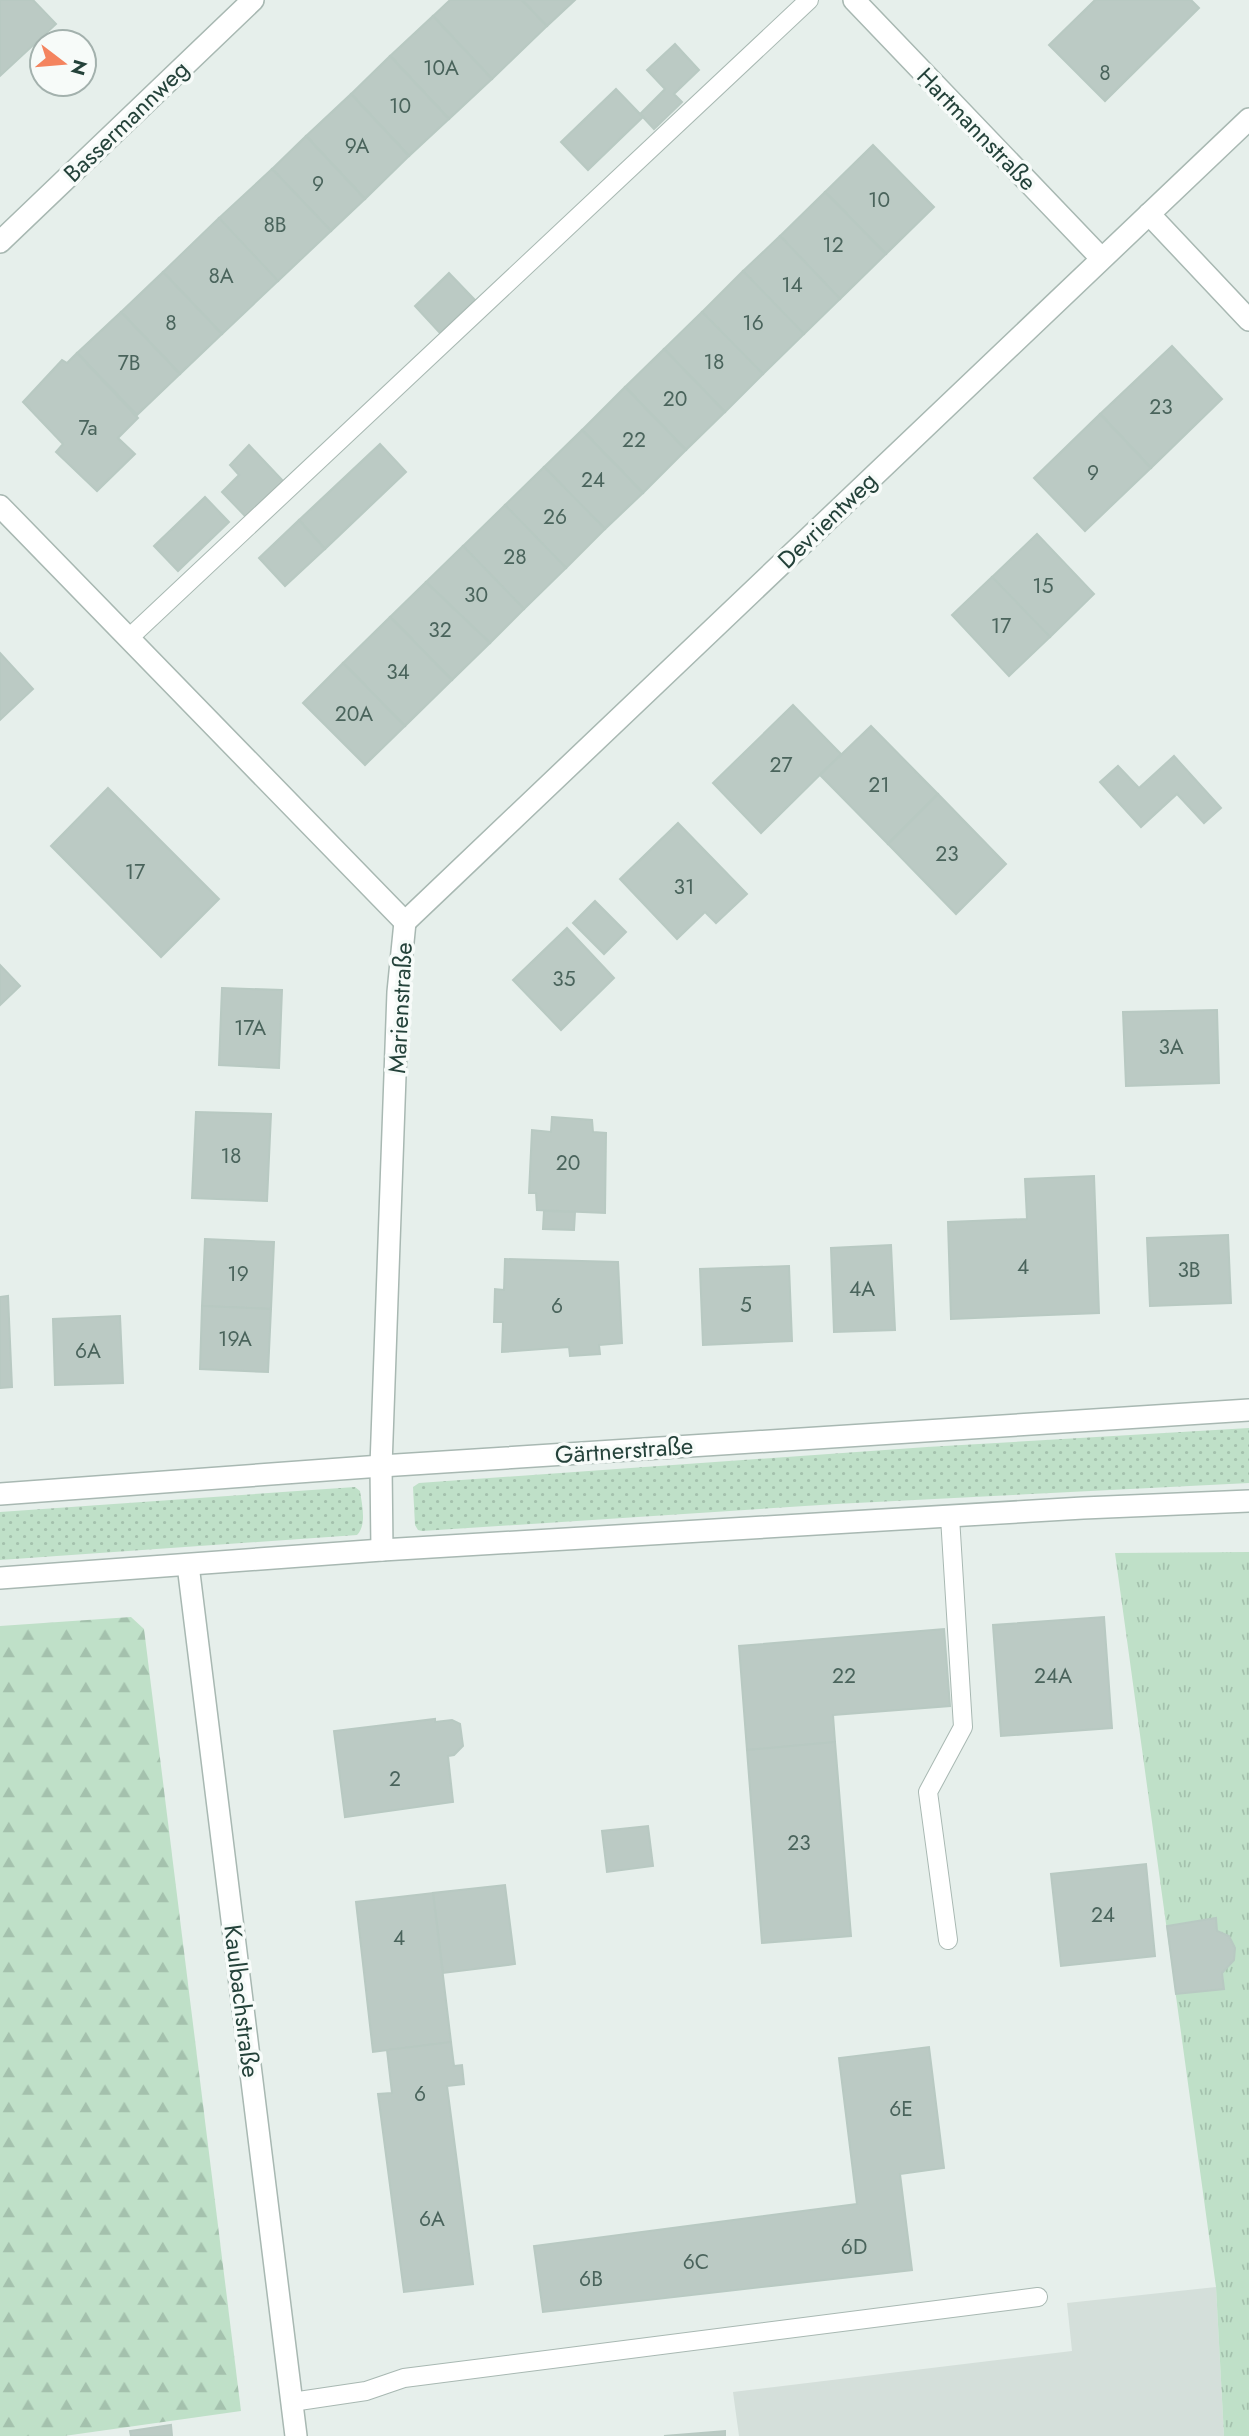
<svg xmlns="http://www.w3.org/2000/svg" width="1249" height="2436" font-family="Jost,sans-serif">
<defs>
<pattern id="grass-dots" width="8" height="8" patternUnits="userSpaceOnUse" patternTransform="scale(1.75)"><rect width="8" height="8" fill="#bfe0c8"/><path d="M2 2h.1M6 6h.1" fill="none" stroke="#a4c1ad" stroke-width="1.8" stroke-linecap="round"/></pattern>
<pattern id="forest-firs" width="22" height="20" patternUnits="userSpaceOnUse" patternTransform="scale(1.75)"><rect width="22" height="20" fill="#bfe0c8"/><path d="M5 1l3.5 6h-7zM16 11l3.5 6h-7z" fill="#a4c1ad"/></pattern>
<pattern id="park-tufts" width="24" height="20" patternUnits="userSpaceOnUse" patternTransform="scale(1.75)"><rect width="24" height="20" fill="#bfe0c8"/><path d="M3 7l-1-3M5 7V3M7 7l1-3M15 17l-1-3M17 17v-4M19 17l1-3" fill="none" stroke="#a4c1ad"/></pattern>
</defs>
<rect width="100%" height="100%" fill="#e6efeb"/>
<polygon fill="#d4dfda" points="1216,2287 1224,2436 739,2436 733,2392 1072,2351 1067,2303"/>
<g fill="url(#grass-dots)">
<polygon points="1249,1428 1249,1483 836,1504 422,1531 418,1530 415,1525 413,1487 419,1483 927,1447"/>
<path d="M355 1487 360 1491C362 1505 367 1525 357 1535L0 1560V1512Z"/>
</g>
<polygon fill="url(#forest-firs)" points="131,1617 144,1629 241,2411 64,2436 0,2436 0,1626"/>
<polygon fill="url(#park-tufts)" points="1249,1552 1249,2436 1224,2436 1216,2287 1115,1553"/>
<g fill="#bbcac4" stroke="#b8c9c2" stroke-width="2">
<polygon points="0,0 33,0 56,24 0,76"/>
<polygon points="450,0 522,0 547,26 492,79 433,16"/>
<polygon points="522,0 575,0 547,26"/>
<polygon points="1095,0 1191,0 1199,8 1105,101 1049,45"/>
<polygon points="433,16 492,79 449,119 390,56"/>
<polygon points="675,44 699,70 674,94 682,102 654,129 640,114 665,89 647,70"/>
<polygon points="390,56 449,119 409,156 351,94"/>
<polygon points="616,89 643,117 588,170 561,142"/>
<polygon points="351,94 409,156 365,199 306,136"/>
<polygon points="306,136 365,199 331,231 272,169"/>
<polygon points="873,145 934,207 886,254 825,192"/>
<polygon points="272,169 331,231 278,281 219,218"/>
<polygon points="825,192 886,254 840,299 780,236"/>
<polygon points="219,218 278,281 222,334 163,272"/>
<polygon points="780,236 840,299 804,334 743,271"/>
<polygon points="743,271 804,334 763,374 702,312"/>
<polygon points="163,272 222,334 180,374 121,312"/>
<polygon points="449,273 475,300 440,333 415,306"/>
<polygon points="121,312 180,374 137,415 77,353"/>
<polygon points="702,312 763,374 725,412 664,349"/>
<polygon points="1172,346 1222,399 1151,468 1100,414"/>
<polygon points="664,349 725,412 686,450 625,387"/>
<polygon points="77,353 138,418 118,438 135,454 97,491 56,452 63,444 23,402 62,360 67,363"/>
<polygon points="625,387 686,450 643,493 582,430"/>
<polygon points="1100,414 1151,468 1085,531 1034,478"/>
<polygon points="582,430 643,493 605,529 544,467"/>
<polygon points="380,444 406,472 325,549 299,520"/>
<polygon points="249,445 284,482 247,518 222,492 239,475 230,465"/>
<polygon points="544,467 605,529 566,568 505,505"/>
<polygon points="205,497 229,522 178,571 154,546"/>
<polygon points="505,505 566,568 524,609 463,546"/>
<polygon points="299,520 325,549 285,586 259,558"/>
<polygon points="1037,534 1094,594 1050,637 992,577"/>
<polygon points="463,546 524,609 490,643 426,582"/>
<polygon points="992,577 1050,637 1009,676 952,615"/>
<polygon points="426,582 490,643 452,680 390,617"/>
<polygon points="390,617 452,680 405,726 343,663"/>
<polygon points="0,653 33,689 0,720"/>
<polygon points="343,663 405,726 365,765 303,703"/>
<polygon points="793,705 841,754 761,833 713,783"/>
<polygon points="871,726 938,794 888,844 820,775"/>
<polygon points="1174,756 1221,808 1204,823 1177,794 1141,827 1100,782 1118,766 1139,788"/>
<polygon points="108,788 219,899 161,957 51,846"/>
<polygon points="938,794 1006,864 956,914 888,844"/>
<polygon points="678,823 747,894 716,923 705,912 677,939 620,879"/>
<polygon points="595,901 626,932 604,954 573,923"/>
<polygon points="567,928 614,978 561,1030 513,980"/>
<polygon points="0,965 20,986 0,1005"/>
<polygon points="222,988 282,990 279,1068 219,1065"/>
<polygon points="1217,1010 1219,1083 1126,1086 1123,1012"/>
<polygon points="196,1112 271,1114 267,1201 192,1198"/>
<polygon points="552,1117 592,1120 593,1132 606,1133 605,1213 537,1210 536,1193 529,1193 532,1130 551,1132"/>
<polygon points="1094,1176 1099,1313 951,1319 948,1222 1027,1219 1025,1179"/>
<polygon points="544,1211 575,1212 574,1230 543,1229"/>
<polygon points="1228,1235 1231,1303 1150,1306 1147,1238"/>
<polygon points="205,1239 274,1242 271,1309 202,1306"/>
<polygon points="891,1245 895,1330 834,1332 831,1248"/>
<polygon points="505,1259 618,1262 622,1343 599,1345 600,1354 570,1356 569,1347 502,1352 503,1322 494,1322 495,1289 504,1290"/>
<polygon points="789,1266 792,1341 703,1345 700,1269"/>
<polygon points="8,1296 12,1387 0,1388 0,1297"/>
<polygon points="202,1306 271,1309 268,1372 200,1369"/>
<polygon points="120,1316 123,1383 55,1385 53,1319"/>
<polygon points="1104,1617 1112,1728 1001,1736 993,1625"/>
<polygon points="944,1629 950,1706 833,1715 835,1742 747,1750 739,1646"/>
<polygon points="435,1719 435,1722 452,1720 460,1724 463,1746 454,1755 448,1756 453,1802 345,1817 334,1731"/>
<polygon points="835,1742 851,1936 762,1943 747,1750"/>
<polygon points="648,1826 653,1866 607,1872 602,1831"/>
<polygon points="1146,1864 1155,1956 1061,1966 1051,1874"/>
<polygon points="505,1885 515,1964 443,1973 433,1893"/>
<polygon points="433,1893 451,2042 373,2052 356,1902"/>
<polygon points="1216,1918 1217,1931 1229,1936 1235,1948 1234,1960 1222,1973 1224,1989 1176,1994 1167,1926"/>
<polygon points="451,2042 454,2066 462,2065 464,2084 447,2086 473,2284 404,2292 378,2094 392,2093 387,2050"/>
<polygon points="929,2047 944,2168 900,2174 912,2270 543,2312 534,2246 857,2204 839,2058"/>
<polygon points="171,2425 172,2436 131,2436 130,2431"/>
<polygon points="725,2431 725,2436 664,2436"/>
</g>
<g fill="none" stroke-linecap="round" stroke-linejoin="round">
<g stroke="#a8b8b2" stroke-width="20">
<g id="service">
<polyline points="129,638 809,0"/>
<polyline points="948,1940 928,1792 963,1727 950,1517"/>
<polyline points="292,2402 366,2391 404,2378 1038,2297"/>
</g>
</g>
<g stroke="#a8b8b2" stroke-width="24">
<g id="minor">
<polyline points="854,0 1101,258"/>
<polyline points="1149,214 1249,320"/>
<polyline points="0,242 253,0"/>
<polyline points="0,506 405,922"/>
<polyline points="405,922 1249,119"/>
<polyline points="0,1494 381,1466 1249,1410"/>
<polyline points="382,1550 381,1466 398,992 405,922"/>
<polyline points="188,1565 296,2436"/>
<polyline points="0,1578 382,1550 1083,1508 1249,1501"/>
</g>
</g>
<use href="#service" stroke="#fff" stroke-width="18"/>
<use href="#minor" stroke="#fff" stroke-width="21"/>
</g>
<g text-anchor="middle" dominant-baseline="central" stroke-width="7" stroke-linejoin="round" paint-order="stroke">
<g font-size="21" fill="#4a645c">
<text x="441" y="68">10A</text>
<text x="1105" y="73">8</text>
<text x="400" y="106">10</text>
<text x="357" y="146">9A</text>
<text x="318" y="184">9</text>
<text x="879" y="200">10</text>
<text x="275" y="225">8B</text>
<text x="833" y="245">12</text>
<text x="221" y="276">8A</text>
<text x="792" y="285">14</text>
<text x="171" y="323">8</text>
<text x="753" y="323">16</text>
<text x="714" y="362">18</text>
<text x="129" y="363">7B</text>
<text x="675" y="399">20</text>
<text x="1161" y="407">23</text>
<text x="88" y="428">7a</text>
<text x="634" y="440">22</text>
<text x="1093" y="473">9</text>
<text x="593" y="480">24</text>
<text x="555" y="517">26</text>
<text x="515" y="557">28</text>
<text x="1043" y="586">15</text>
<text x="476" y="595">30</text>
<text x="1001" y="626">17</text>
<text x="440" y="630">32</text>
<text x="398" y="672">34</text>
<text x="354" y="714">20A</text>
<text x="781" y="765">27</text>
<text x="879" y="785">21</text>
<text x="947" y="854">23</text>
<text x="135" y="872">17</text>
<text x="684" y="887">31</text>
<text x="564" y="979">35</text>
<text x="250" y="1028">17A</text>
<text x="1171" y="1047">3A</text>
<text x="231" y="1156">18</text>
<text x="568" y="1163">20</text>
<text x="1023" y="1267">4</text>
<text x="1189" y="1270">3B</text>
<text x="238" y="1274">19</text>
<text x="862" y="1289">4A</text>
<text x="746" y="1305">5</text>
<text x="557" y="1306">6</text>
<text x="235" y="1339">19A</text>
<text x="88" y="1351">6A</text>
<text x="844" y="1676">22</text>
<text x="1053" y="1676">24A</text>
<text x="395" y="1779">2</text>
<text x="799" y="1843">23</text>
<text x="1103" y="1915">24</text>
<text x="399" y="1938">4</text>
<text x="420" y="2094">6</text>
<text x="901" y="2109">6E</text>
<text x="432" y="2219">6A</text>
<text x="854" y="2247">6D</text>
<text x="696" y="2262">6C</text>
<text x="591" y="2279">6B</text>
</g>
<g font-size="24" fill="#24423a" stroke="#f7fbf9">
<text transform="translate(126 121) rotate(-44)">Bassermannweg</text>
<text transform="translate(977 129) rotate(46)">Hartmannstraße</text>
<text transform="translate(827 520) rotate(-44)">Devrientweg</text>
<text transform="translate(400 1008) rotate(-87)">Marienstraße</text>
<text transform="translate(624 1450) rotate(-4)">Gärtnerstraße</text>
<text transform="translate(242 2001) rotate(83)">Kaulbachstraße</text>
</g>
</g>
<g transform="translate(63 63) rotate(106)"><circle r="33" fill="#f7fbf9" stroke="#a3b1ad" stroke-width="2"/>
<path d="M0-5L12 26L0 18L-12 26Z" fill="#f4845f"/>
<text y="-10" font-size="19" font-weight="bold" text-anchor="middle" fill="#24423a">N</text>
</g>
</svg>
